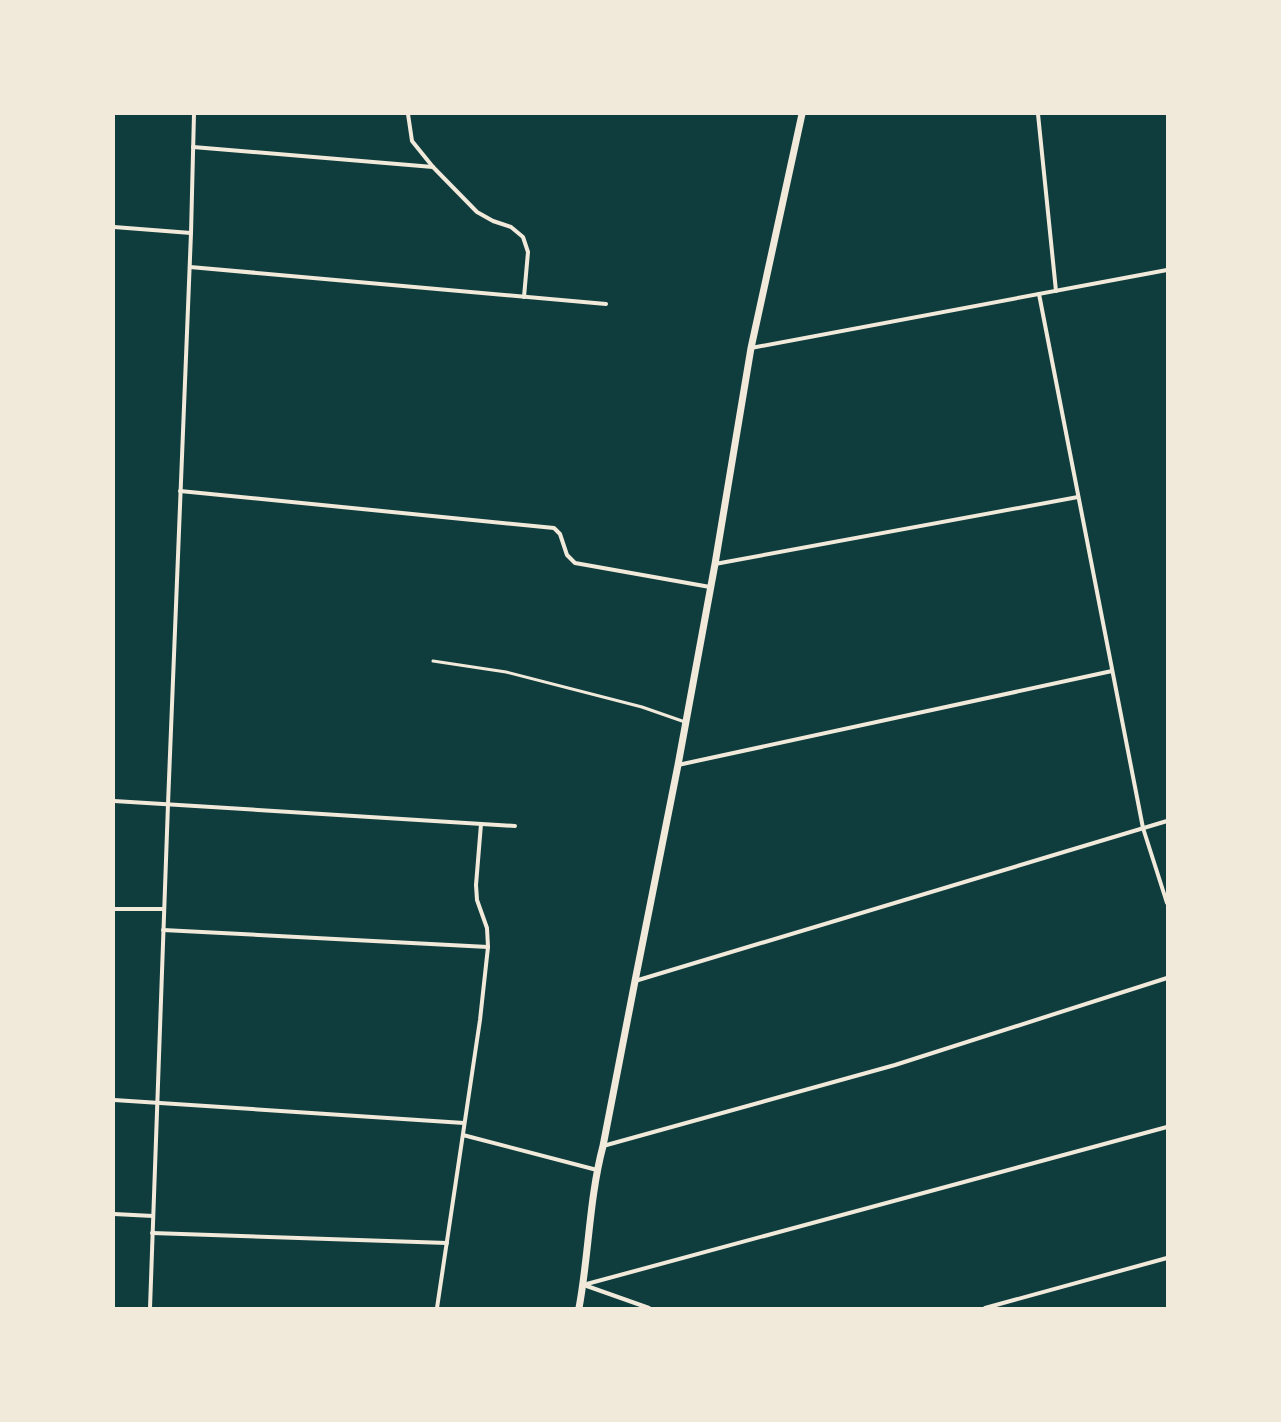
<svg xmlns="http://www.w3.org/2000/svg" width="1281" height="1422" font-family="'Fira Sans Condensed',sans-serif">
<rect width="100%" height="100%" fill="#0f3d3e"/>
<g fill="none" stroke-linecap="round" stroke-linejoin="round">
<polyline stroke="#f1e9da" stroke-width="3" points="433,661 506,672 642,707 685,722"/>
<g stroke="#f1e9da" stroke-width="4">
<polyline points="408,114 412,141 433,167 477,212 493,221 511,227 523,237 528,252 524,297"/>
<polyline points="1038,114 1056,291"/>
<polyline points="193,147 433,167"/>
<polyline points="114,227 191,233"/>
<polyline points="190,267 606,304"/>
<polyline points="1039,294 1143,828 1167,903"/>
<polyline points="751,348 1167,270"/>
<polyline points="180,491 554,528 560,534 567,555 575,563 710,587"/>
<polyline points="715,564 1078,497"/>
<polyline points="678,765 1112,671"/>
<polyline points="114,801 515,826"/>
<polyline points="114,909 164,909"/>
<polyline points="163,930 488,947"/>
<polyline points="635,981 1167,821"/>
<polyline points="114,1100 464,1123"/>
<polyline points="463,1135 597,1170"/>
<polyline points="603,1146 895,1065 1167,978"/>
<polyline points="114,1214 153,1216"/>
<polyline points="152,1233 447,1243"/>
<polyline points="583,1285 1167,1127"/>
<polyline points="584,1285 649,1308"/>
<polyline points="150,1308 168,804 191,233 194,114"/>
<polyline points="437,1308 480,1020 488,947 487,928 477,900 476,885 481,824"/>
<polyline points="985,1308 1167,1258"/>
</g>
<path stroke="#f1e9da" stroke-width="7" d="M579 1308C589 1254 589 1199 603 1146L635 981 678 765 715 564 751 348 802 114"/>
</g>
<rect width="1281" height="1422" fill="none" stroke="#f1e9da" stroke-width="230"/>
</svg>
